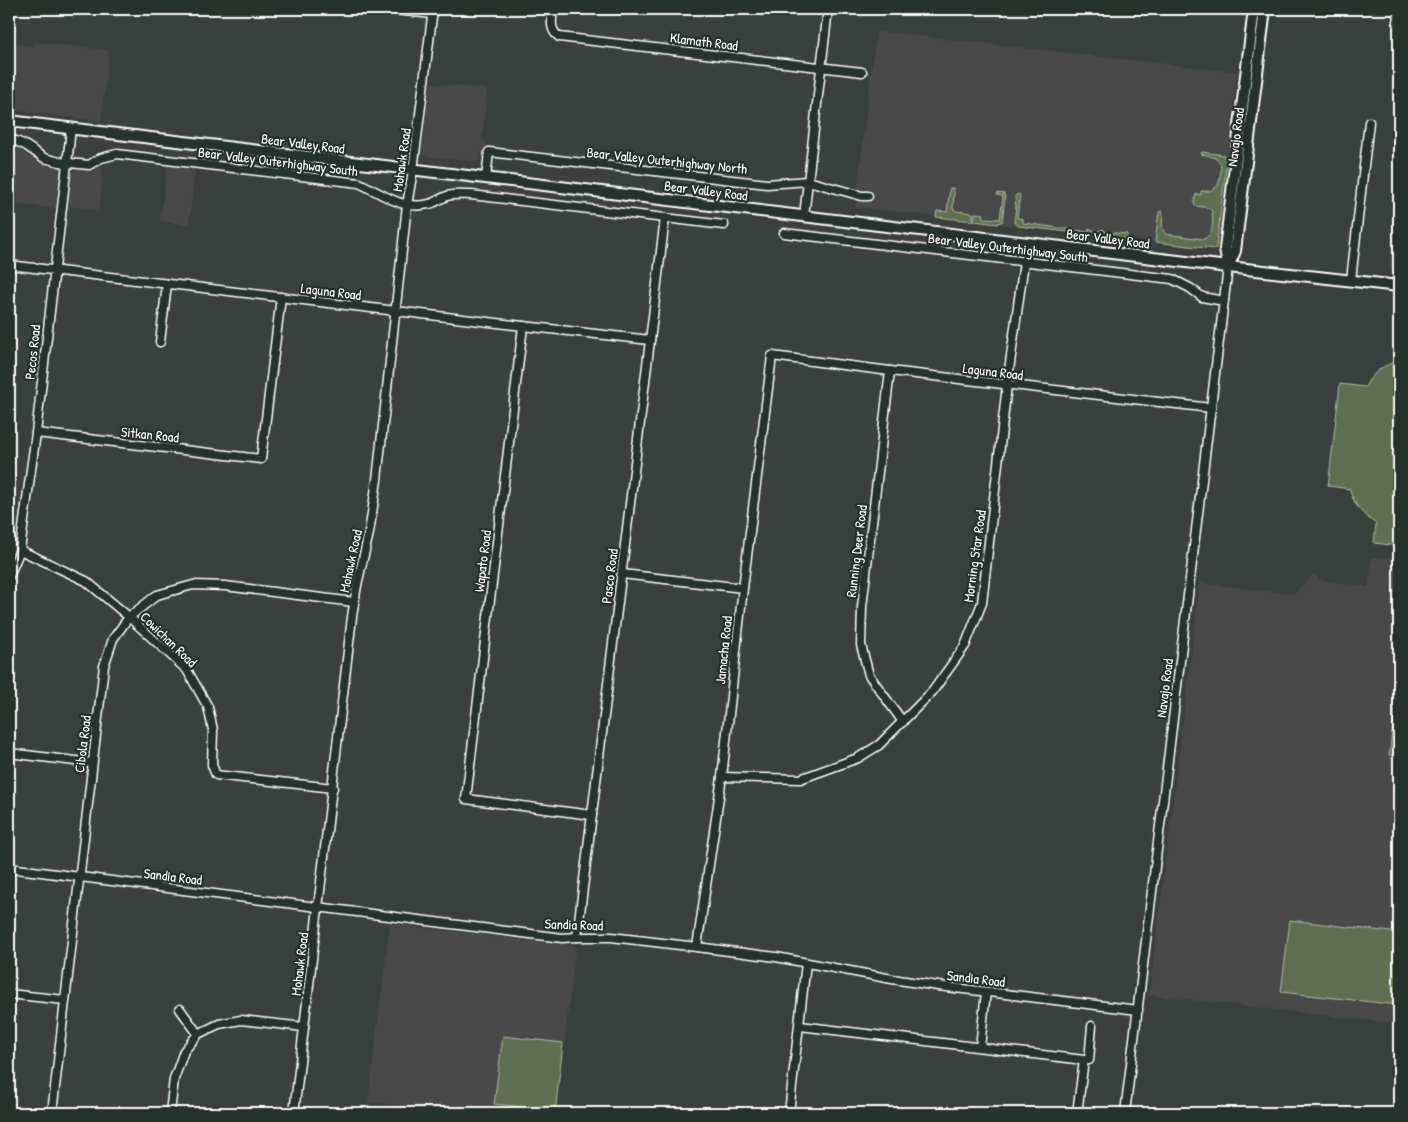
<svg xmlns="http://www.w3.org/2000/svg" width="1408" height="1122" font-family="'Patrick Hand',sans-serif">
<rect width="100%" height="100%" fill="#3a403d"/>
<filter id="ink" filterUnits="userSpaceOnUse"><feTurbulence type="fractalNoise" baseFrequency=".02" numOctaves="2"/><feDisplacementMap in="SourceGraphic" scale="10" xChannelSelector="R" yChannelSelector="G"/><feConvolveMatrix kernelMatrix="1 2 1 2 8 2 1 2 1" color-interpolation-filters="sRGB"/></filter>
<g filter="url(#ink)">
<g fill="#484948">
<polygon points="876,31 1237,72 1218,250 855,207"/>
<polygon points="34,42 109,50 101,121 9,110 9,43 33,46"/>
<polygon points="430,83 487,89 482,141 486,141 487,147 482,151 479,160 477,162 426,156 423,154 422,151"/>
<polygon points="9,146 25,150 37,158 43,163 50,166 61,168 56,208 9,204"/>
<polygon points="100,164 102,168 102,186 99,210 66,206 72,172 76,170 87,170"/>
<polygon points="167,165 195,168 189,225 160,221"/>
<polygon points="1396,209 1399,210 1399,269 1389,268"/>
<polygon points="1381,557 1399,558 1399,1024 1149,995 1200,583 1294,594 1314,574 1320,580 1368,587 1372,558"/>
<polygon points="390,924 576,946 556,1113 463,1113 368,1102"/>
</g>
<g fill="#5f6f51" stroke="#afb7a8">
<path d="M1202 152 1224 155V158L1227 160 1216 248 1214 249 1155 242 1159 212 1161 211 1163 214 1162 228 1165 234 1203 239C1214 236 1213 221 1212 211L1209 208 1195 206 1194 202 1196 194 1201 195V191H1210L1218 186C1223 165 1224 158 1201 154Z"/>
<polygon points="950,188 953,188 954,192 953,209 956,211 973,213 973,221 936,217 937,211 947,212"/>
<polygon points="998,193 1004,194 1005,197 1002,222 1000,222 997,224 974,221 975,213 984,214 983,218 1000,219 1003,196 997,195"/>
<polygon points="1018,194 1020,195 1017,218 1023,219 1023,223 1089,232 1089,228 1097,232 1103,229 1106,232 1127,234 1127,239 1018,226 1016,223 1014,223 1016,206 1015,196"/>
<path d="M1399 361V546L1374 543 1376 524C1363 515 1353 505 1350 489L1328 486 1340 384 1365 387C1372 373 1384 364 1399 361Z"/>
<polygon points="1398,686 1399,686 1399,756 1389,755"/>
<polygon points="1290,920 1399,933 1399,1005 1281,992"/>
<polygon points="503,1036 563,1043 555,1113 533,1113 533,1108 494,1104"/>
</g>
<g fill="none" stroke-linecap="round" stroke-linejoin="round">
<g stroke="#fff" stroke-width="11">
<g id="minor">
<polyline points="387,9 432,14"/>
<path d="M553 9C552 20 549 29 559 37L862 72"/>
<path d="M9 140 16 141 25 145 44 158 60 162 89 165 101 158 117 154 359 183C382 193 402 211 429 204 435 203 441 198 447 196 455 194 463 195 471 195L724 225"/>
<polyline points="486,178 489,152 767,184 808,181 862,196 868,196"/>
<polyline points="804,216 828,9"/>
<polyline points="784,233 1172,279 1190,288 1202,297 1224,301"/>
<polyline points="9,265 523,326 650,340"/>
<polyline points="1351,280 1369,122"/>
<polyline points="523,326 466,799 592,815"/>
<polyline points="160,342 167,284"/>
<polyline points="890,371 862,607 861,645 869,675 903,722"/>
<polyline points="36,433 261,459 281,297"/>
<polyline points="20,550 86,581 129,617 187,670 208,707 213,730 212,765 216,775 333,788"/>
<polyline points="622,574 743,588"/>
<polyline points="9,576 20,550 36,433 71,129"/>
<polyline points="9,753 92,763"/>
<polyline points="722,777 800,779 858,758 879,745 932,692 965,646 982,603 1007,385 1024,262"/>
<polyline points="9,868 562,938 577,937 611,937 697,947 776,957 892,979 938,986 1138,1010"/>
<polyline points="577,937 665,218"/>
<polyline points="697,947 722,777 743,588 772,356 890,371 1211,408"/>
<polyline points="9,994 65,1000"/>
<polyline points="180,1009 198,1034"/>
<polyline points="800,1026 1084,1060"/>
<polyline points="980,1047 986,992"/>
<polyline points="52,1113 104,666 113,639 129,617 157,595 193,585 225,586 354,602"/>
<polyline points="170,1113 174,1079 184,1051 198,1034 219,1024 241,1020 304,1027"/>
<polyline points="294,1113 352,617 357,585 369,533 377,480 407,205 413,170 433,9"/>
<polyline points="789,1113 806,963"/>
<polyline points="1077,1113 1084,1060 1089,1060 1092,1026"/>
<polyline points="1125,1113 1228,267"/>
</g>
</g>
<g stroke="#fff" stroke-width="14">
<g id="major">
<polyline points="9,121 1228,267 1399,286"/>
<polyline points="1228,266 1225,249 1254,9"/>
<polyline points="1228,267 1235,251 1265,9"/>
</g>
</g>
<use href="#minor" stroke="#26332d" stroke-width="8"/>
<use href="#major" stroke="#26332d" stroke-width="10"/>
</g>
</g>
<g text-anchor="middle" dominant-baseline="central" stroke-width="4.5" stroke-linejoin="round" paint-order="stroke">
<g font-size="14" fill="#fff" stroke="#26332d">
<text transform="translate(704 41) rotate(7)">Klamath Road</text>
<text transform="translate(1235 137) rotate(-83)">Navajo Road</text>
<text transform="translate(303 143) rotate(7)">Bear Valley Road</text>
<text transform="translate(401 160) rotate(-82)">Mohawk Road</text>
<text transform="translate(667 160) rotate(6)">Bear Valley Outerhighway North</text>
<text transform="translate(278 161) rotate(7)">Bear Valley Outerhighway South</text>
<text transform="translate(706 190) rotate(7)">Bear Valley Road</text>
<text transform="translate(1108 238) rotate(7)">Bear Valley Road</text>
<text transform="translate(1008 247) rotate(7)">Bear Valley Outerhighway South</text>
<text transform="translate(331 291) rotate(7)">Laguna Road</text>
<text transform="translate(32 352) rotate(-84)">Pecos Road</text>
<text transform="translate(993 371) rotate(7)">Laguna Road</text>
<text transform="translate(150 434) rotate(6)">Sitkan Road</text>
<text transform="translate(856 551) rotate(-83)">Running Deer Road</text>
<text transform="translate(974 556) rotate(-82)">Morning Star Road</text>
<text transform="translate(350 561) rotate(-78)">Mohawk Road</text>
<text transform="translate(482 561) rotate(-83)">Wapato Road</text>
<text transform="translate(609 576) rotate(-83)">Pasco Road</text>
<text transform="translate(169 639) rotate(44)">Cowichan Road</text>
<text transform="translate(723 650) rotate(-84)">Jamacha Road</text>
<text transform="translate(1164 688) rotate(-83)">Navajo Road</text>
<text transform="translate(82 744) rotate(-83)">Cibola Road</text>
<text transform="translate(173 876) rotate(7)">Sandia Road</text>
<text transform="translate(574 924) rotate(2)">Sandia Road</text>
<text transform="translate(299 964) rotate(-83)">Mohawk Road</text>
<text transform="translate(976 978) rotate(7)">Sandia Road</text>
</g>
</g>
<rect width="1408" height="1122" fill="none" stroke="#26332d" stroke-width="30"/>
<rect x="15" y="15" width="1378" height="1092" fill="none" stroke="#fff" stroke-width="2" filter="url(#ink)"/>
</svg>
